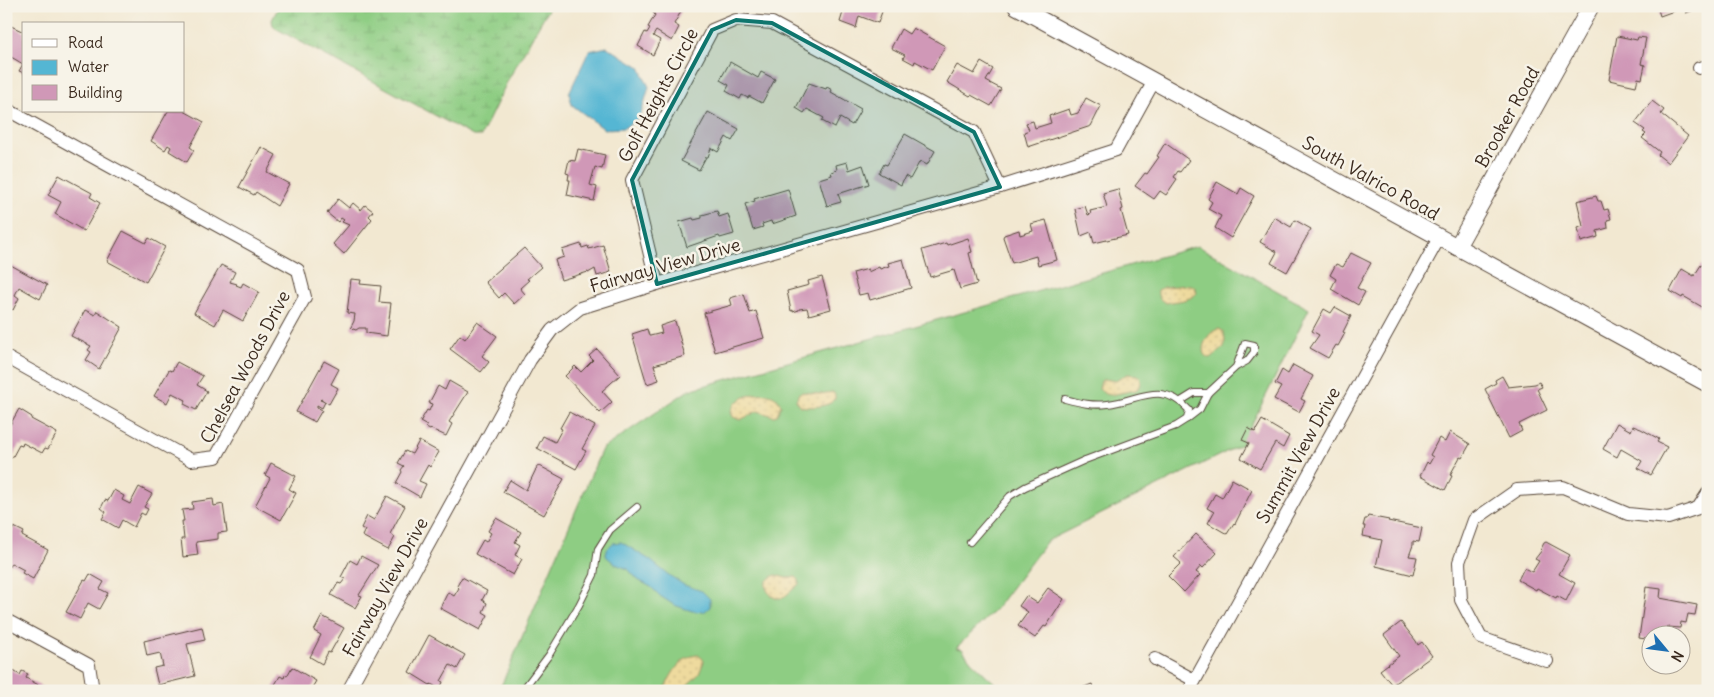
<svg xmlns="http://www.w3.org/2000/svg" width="1714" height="697" font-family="Delius,sans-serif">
<defs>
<pattern id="wetland-marsh" width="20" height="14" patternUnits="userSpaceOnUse" patternTransform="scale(1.25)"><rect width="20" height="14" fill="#8ecd83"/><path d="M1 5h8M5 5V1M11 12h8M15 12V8" fill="none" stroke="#7bb071"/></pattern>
<pattern id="sand-dots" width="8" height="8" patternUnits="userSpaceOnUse" patternTransform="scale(1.25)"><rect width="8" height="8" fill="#eeda9e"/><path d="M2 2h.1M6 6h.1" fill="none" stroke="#cdbb88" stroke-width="1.8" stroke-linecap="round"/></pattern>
</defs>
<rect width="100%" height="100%" fill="#f7f3e8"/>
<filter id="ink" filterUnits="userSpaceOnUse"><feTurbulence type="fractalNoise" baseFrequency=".02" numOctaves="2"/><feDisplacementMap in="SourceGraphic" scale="10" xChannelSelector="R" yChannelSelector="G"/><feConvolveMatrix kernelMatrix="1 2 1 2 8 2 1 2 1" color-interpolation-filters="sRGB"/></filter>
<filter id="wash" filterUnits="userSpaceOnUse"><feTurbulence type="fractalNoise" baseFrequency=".0096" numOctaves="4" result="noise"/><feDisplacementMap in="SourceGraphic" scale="20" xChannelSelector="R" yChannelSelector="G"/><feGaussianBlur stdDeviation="1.12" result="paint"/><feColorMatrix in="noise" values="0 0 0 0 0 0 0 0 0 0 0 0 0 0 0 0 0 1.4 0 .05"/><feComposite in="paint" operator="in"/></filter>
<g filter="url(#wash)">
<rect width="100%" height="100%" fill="#f2e8d1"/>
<polygon fill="#8ecd83" stroke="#647c50" points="1198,246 1309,309 1242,444 1047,541 995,610 956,648 962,649 971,661 1003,691 499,691 602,449 689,390"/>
<polygon fill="url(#wetland-marsh)" stroke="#647c50" points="279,6 550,6 508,80 481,136 473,136 277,29 273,25 272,20"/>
<g fill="url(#sand-dots)" stroke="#94825e">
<path d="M1189 285 1195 287 1197 293C1190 301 1176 301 1166 303 1160 300 1157 297 1158 290L1164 287Z"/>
<path d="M1219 329 1223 331 1225 340 1224 347 1211 358C1195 357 1206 331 1219 329Z"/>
<path d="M1127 374 1137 375 1140 377C1142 382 1141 387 1136 390L1110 395 1105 394 1099 389 1101 381 1104 379 1116 381Z"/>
<path d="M803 392 819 394 833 392 835 395V399C830 407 809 408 800 406L796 400 799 393Z"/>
<path d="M755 394C766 393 777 393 781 405L777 415 773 416 758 411 740 420 733 417 731 412C733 401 745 396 755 394Z"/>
<path d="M776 575 786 578 796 577 799 580V584L783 598H775C764 591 761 580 776 575Z"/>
<path d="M698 655 702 658 704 661 699 674 681 691H664C670 676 680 656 698 655Z"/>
</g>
<g fill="#54b6d3" stroke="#487078">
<polygon points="607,47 640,67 649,87 640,117 624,128 604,129 572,105 569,93 589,51"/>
<polygon points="621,542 650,560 666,573 684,585 702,591 710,599 710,607 704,612 692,611 674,605 660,596 651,587 638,580 628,569 615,564 606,556 607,549 613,543"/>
</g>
<g id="blocks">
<g fill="#d098b7">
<polygon points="653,6 684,6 674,24 679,27 672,41 656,31 653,36 660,40 653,55 638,46 645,32 647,33 650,28 648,27 655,15 653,12 657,8"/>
<polygon points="845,6 884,6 878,23 859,16 856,28 840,22"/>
<polygon points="1657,6 1699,6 1699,8 1686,13 1685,7 1660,16"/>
<polygon points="11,26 24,32 24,73 19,71 23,64 6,54 6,35"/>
<polygon points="913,28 945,46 932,70 915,61 914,64 903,58 905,55 891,48 901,29 909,34"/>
<polygon points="1617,36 1637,40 1638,37 1646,38 1641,64 1645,65 1642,79 1638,78 1636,86 1609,80"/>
<polygon points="730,62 758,78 761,72 775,79 762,103 749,96 748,98 742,95 740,99 726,91 729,85 720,80"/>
<polygon points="981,62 993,69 986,81 1001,89 991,106 971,95 970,96 947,82 957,65 974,74"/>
<polygon points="809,83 826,89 827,87 832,90 831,92 861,109 852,125 840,118 835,128 822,121 824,118 807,109 804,113 796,108"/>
<polygon points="1086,98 1101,106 1091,126 1028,147 1024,132 1029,130 1026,123 1033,121 1035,128 1051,123 1049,116 1069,109 1071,115 1078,113"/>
<polygon points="1652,101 1664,110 1661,114 1688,136 1668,163 1658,155 1660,152 1642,138 1646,134 1643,132 1645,130 1635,123"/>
<polygon points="168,111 184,111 204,122 190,147 194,150 187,162 169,151 171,147 168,145 165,150 151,141"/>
<polygon points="708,112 739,129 732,141 726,137 718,152 711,148 708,157 706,157 699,170 681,161"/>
<polygon points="905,134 935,151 927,165 920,161 910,179 905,176 901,185 879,173 884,164 887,165"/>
<polygon points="1165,143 1189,160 1180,172 1178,171 1174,177 1177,179 1166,195 1160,191 1154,199 1135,186 1145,173 1147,174 1159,157 1157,156"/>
<polygon points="261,147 276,155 267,172 289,184 277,206 256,192 254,195 239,187"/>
<polygon points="578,149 605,155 602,169 595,167 590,185 597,187 594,201 567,195 570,180 568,180 569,174 566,173 569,160 575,161"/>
<polygon points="847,162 849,170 863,165 869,184 838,194 841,202 827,206 819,179 832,175 831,172 837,170 836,165"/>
<polygon points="59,175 92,193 90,197 100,203 84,231 55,214 61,202 48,195"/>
<polygon points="1217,182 1238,194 1241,188 1254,196 1231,238 1215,228 1221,216 1208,209 1212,202 1208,199"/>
<polygon points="788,189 796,216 772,224 771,221 762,224 763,227 753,230 745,204 755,201 754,199"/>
<polygon points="1118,189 1123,209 1121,210 1128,235 1094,243 1091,232 1081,236 1075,209 1085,206 1088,215 1091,214 1090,211 1107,207 1103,193"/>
<polygon points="1596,196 1598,201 1601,201 1604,210 1608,209 1611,219 1607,220 1608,228 1597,231 1598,237 1581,242 1578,228 1583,226 1577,201"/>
<polygon points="338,199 349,208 353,203 361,210 365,205 373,211 369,216 372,219 344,254 333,244 349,225 342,222 344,220 341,218 338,222 327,213"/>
<polygon points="717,211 719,217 728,214 734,234 720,238 719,236 687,247 679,222 693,218 694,220 702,218 702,215"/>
<polygon points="1274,217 1291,227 1295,220 1311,229 1287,272 1271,263 1277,252 1260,242"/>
<polygon points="1046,220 1057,260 1038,265 1036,256 1012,263 1003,237 1004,235 1019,230 1020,235 1033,231 1031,224"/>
<polygon points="123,231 146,243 149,238 165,247 146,282 107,261"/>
<polygon points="968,238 972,252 969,253 977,284 960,289 954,270 930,277 922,250 946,243 947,245"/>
<polygon points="581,244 582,248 588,246 589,249 603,245 611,272 597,276 595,269 588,273 588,272 561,280 555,260 564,257 562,250"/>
<polygon points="524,248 541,267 527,279 529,280 520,288 525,294 514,304 504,293 499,298 485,282"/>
<polygon points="1351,253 1371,263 1357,288 1365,292 1358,305 1331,289 1336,279 1330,275 1336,264 1343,267"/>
<polygon points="903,259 911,288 870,300 868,293 859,295 853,273 868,269 868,272 879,267 880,269 889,266 888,263"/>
<polygon points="9,264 47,285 40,299 19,287 15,295 19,298 13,310 6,306 6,270"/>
<polygon points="221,265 235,272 230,282 237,284 236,285 241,287 243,283 259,292 243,321 223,310 215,325 194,313"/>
<polygon points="1701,265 1708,268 1708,312 1703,309 1704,308 1683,296 1682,298 1670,291 1682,269 1694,276"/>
<polygon points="822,277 831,309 809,315 807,308 799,309 799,310 793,312 793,310 791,311 787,291 809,285 808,281"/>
<polygon points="351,279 361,280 360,284 381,286 379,302 391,303 387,336 366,333 366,328 359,328 356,330 353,329 351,327 354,321 355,314 347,313"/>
<polygon points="744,294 750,313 756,311 764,338 715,352 704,313 732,305 730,298"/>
<polygon points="1335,307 1351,316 1343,332 1345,333 1338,346 1336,345 1328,358 1310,348 1319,335 1312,331 1324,309 1331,313"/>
<polygon points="85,310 95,315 97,311 122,327 99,369 86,360 91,352 88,350 91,346 71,336"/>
<polygon points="675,321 685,356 654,365 659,380 647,384 632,334 647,329 649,336 650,336 662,333 660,326"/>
<polygon points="477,322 497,336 482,356 489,362 481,372 450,349 460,335 465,339"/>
<polygon points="597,349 620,375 602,391 612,402 600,413 565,376 575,366 581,372 593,360 589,356"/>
<polygon points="324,361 339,369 331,384 338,388 329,404 321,399 320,400 325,402 322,408 317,405 317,407 322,410 315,422 296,412"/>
<polygon points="177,362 203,376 197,385 207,391 196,410 184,404 186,400 172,393 167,403 154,396 169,370 172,371"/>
<polygon points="1293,365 1313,376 1301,399 1305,401 1299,412 1274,399 1281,387 1275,384 1282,370 1288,374"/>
<polygon points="1502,376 1508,387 1535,384 1539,382 1542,387 1537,389 1547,410 1519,424 1522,431 1509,438 1485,389 1496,383 1495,380"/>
<polygon points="449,381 468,392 449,422 452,424 446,436 431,429 430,430 426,428 427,426 420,422 427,410 429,411 432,404 429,403 438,386 445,390"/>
<polygon points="19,409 32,417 31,419 57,433 48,449 45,448 42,453 23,443 22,446 19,445 12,458 6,455 6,432"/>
<polygon points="569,412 595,426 582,449 586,451 576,469 537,448 543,436 555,442 562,429 560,428"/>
<polygon points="1262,420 1289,436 1283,448 1275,443 1260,469 1241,458 1249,443 1242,440 1248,428 1255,432"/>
<polygon points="1617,423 1631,431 1633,426 1641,429 1659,439 1657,442 1667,447 1651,475 1638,468 1642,461 1621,449 1617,457 1603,449"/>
<polygon points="1450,432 1470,444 1462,458 1460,457 1450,475 1452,476 1445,490 1420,476 1427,462 1429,464 1433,457 1430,455 1439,438 1445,442"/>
<polygon points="419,441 439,452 430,467 428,465 419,481 426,484 420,497 396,483 402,472 401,470 404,466 398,463 405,451 412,454"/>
<polygon points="271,463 296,476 289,489 296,493 281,520 255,506 270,478 265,475"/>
<polygon points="538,465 564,479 544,515 503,492 510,480 526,490"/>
<polygon points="1232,479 1252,490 1235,524 1234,523 1227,534 1208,523 1214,512 1207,508 1215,494 1222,498"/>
<polygon points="139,487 152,494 144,507 148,509 145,515 141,513 134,527 122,520 118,528 102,519 106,512 101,508 105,500 108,501 114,490 124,496 122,500 130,504"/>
<polygon points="387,496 405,506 390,534 395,537 388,550 362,536 365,530 361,528 367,516 374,520"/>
<polygon points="213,499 214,506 223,504 227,532 218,533 218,539 196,542 198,555 183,557 181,539 184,539 182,521 184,521 182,510 193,509 192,502"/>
<polygon points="1368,516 1389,520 1388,521 1422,528 1419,542 1413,541 1413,545 1409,556 1417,557 1413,575 1376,566 1382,540 1363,536 1365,526 1363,526 1365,519 1367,519"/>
<polygon points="496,518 521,532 515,542 520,545 515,555 522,559 513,575 475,554 483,540 486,542 491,533 488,531"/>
<polygon points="14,527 24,532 22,536 48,550 33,579 22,573 24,570 11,563 6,572 6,541"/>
<polygon points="1196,534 1217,553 1203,568 1201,566 1196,572 1200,575 1184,592 1168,576 1181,563 1174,557"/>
<polygon points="1546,542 1570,555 1559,574 1575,583 1566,601 1557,596 1556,598 1537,588 1536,590 1518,580 1524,568 1532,572 1539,561 1535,559 1542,550 1541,549 1544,543"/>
<polygon points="361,556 378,565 359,595 362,596 355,608 331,595 338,583 341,584 345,579 341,577 350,560 357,564"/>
<polygon points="90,574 104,582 100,589 108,593 99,609 88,603 80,619 66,612 84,580 86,581"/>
<polygon points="462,577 487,591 482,600 487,603 483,612 488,615 480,630 440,608 448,592 454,596 459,588 457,586"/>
<polygon points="1646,587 1661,589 1660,598 1697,605 1695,615 1688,614 1686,623 1681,622 1680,628 1667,627 1666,634 1652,634 1652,640 1639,638"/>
<polygon points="1048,588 1064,599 1046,627 1044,626 1035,638 1018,626 1028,612 1019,606 1026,596 1037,603"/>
<polygon points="322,616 344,628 330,653 328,652 322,664 310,657 321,635 314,631"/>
<polygon points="1401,622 1416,641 1418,645 1422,642 1432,656 1392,685 1380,670 1399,656 1384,635"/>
<polygon points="202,627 205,640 187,644 195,676 158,685 154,668 163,666 160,653 147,656 144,641"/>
<polygon points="429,635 465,655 457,669 450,665 441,681 443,682 440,689 431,684 430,685 409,672"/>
<polygon points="7,667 20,675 22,671 28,674 26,678 49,691 6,691"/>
<polygon points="292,667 316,681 310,691 277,691 273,688 280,676 284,678 285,675 287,676"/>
<polygon points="1092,684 1094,691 1074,691"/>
</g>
</g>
</g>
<g filter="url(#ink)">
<use href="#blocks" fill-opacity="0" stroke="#564639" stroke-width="1"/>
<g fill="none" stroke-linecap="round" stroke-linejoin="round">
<g stroke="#564639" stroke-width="8">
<g id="service">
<polyline points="1181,401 1194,393 1208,393"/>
<polyline points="1187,419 1200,409 1208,393 1236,367 1247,361 1254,352 1254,345 1245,343 1236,367"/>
<path d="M970 542 1010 496 1025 487 1085 460 1176 426 1187 419 1189 410C1162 380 1140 400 1108 404 1093 406 1080 403 1065 399"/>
<polyline points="522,691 549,655 579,605 594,575 598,549 610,530 637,507"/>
</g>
</g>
<g stroke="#564639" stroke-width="14">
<g id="minor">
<polyline points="1699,68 1708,66"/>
<polyline points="6,109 298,270 305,297 216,457 191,460 6,357"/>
<polyline points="657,284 632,180 712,30 736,20 772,23 974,132 1000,187"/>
<polyline points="6,620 89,665 93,691"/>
<polyline points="1155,659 1194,680"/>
<polyline points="1547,661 1481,638 1461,600 1459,562 1474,520 1517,490 1563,487 1628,514 1668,518 1698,508 1708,493"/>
<polyline points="348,691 530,360 552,330 580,308 657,284 1000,187 1116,150 1154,81"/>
<polyline points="1189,691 1439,238"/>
</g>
</g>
<g stroke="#564639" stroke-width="18">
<g id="tertiary">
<polyline points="1016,6 1708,384"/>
<polyline points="1457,247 1591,6"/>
</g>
</g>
<use href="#service" stroke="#fff" stroke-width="6"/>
<use href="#minor" stroke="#fff" stroke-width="12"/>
<use href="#tertiary" stroke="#fff" stroke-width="16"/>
</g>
</g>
<path fill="#0f766e" fill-opacity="0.2" stroke="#0f766e" stroke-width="4" stroke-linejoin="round" d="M736 20 772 23 974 132 1000 187 657 284 632 180 712 30Z"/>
<g text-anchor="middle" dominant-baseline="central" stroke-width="5" stroke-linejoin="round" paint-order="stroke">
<g font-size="18" fill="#3b2a1e" stroke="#f7f3e8">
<text transform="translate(658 95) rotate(-62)">Golf Heights Circle</text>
<text transform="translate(1507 117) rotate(-61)">Brooker Road</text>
<text transform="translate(1371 178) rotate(29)">South Valrico Road</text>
<text transform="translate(665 265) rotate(-16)">Fairway View Drive</text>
<text transform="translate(245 367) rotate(-62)">Chelsea Woods Drive</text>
<text transform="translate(1298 455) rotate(-61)">Summit View Drive</text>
<text transform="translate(385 587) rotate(-61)">Fairway View Drive</text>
</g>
</g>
<rect width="1714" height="697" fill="none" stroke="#f7f3e8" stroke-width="25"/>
<rect x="22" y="22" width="162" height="90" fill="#f7f3e8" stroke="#aca397"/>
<rect x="32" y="39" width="25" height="8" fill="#ffffff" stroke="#aca397"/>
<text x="68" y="48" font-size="15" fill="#3b2a1e">Road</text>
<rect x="32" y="60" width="25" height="15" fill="#54b6d3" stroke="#aca397"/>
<text x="68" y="72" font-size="15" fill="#3b2a1e">Water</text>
<rect x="32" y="85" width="25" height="15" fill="#d098b7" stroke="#aca397"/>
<text x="68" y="98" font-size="15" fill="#3b2a1e">Building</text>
<g transform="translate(1666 650) rotate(119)"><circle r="24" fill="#f7f3e8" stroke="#aca397"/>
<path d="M0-4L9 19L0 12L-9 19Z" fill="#1f6fb2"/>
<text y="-8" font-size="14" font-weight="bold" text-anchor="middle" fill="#3b2a1e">N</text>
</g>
</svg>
